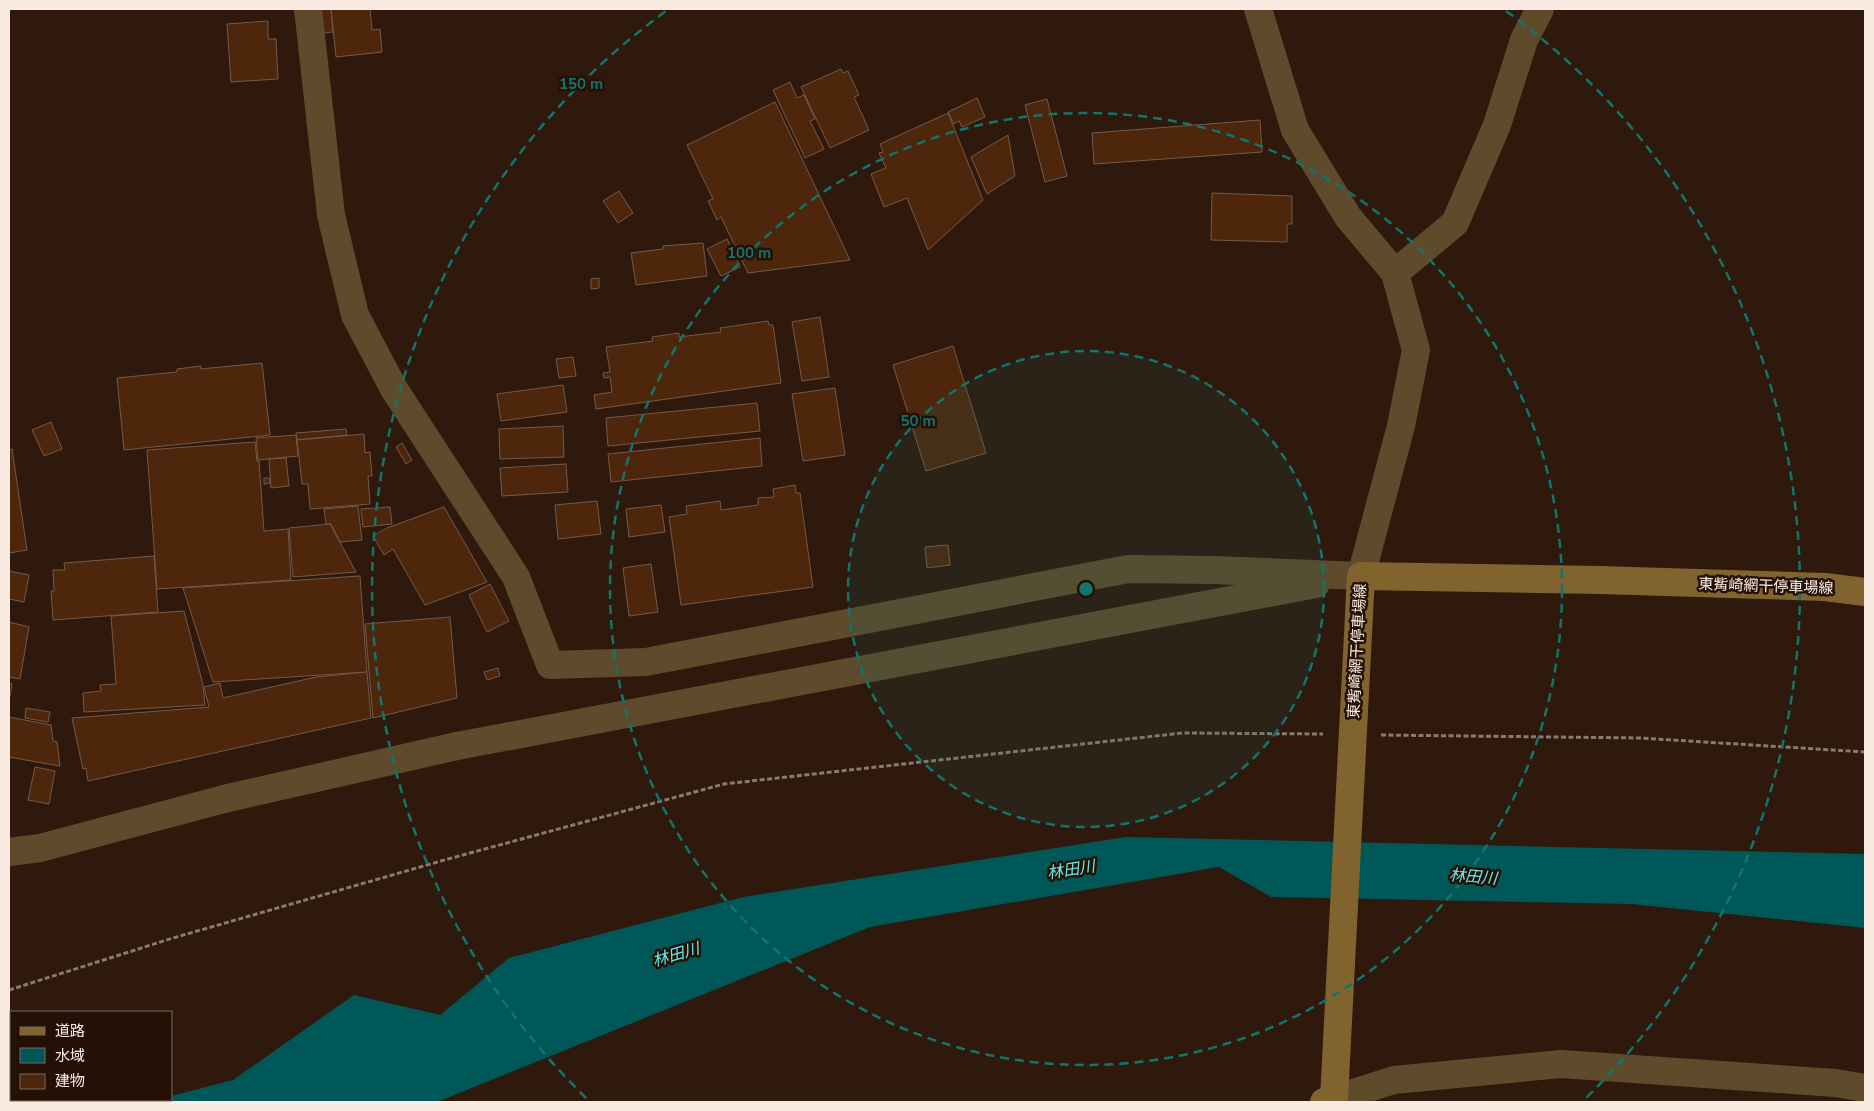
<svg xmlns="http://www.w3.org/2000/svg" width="1874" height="1111" font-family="'Nunito Sans','Noto Sans JP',sans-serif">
<rect width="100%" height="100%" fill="#2f190c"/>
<polygon fill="#005757" points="1126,837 1865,854 1865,928 1631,904 1271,897 1219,867 870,927 437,1102 147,1102 157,1100 171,1100 171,1096 233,1080 354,995 440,1015 509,958 743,897"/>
<g fill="#4e260b" stroke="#745a4b">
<polygon points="321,9 331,9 333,32 323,33"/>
<polygon points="331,9 370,9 372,30 380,29 382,52 336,57"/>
<polygon points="268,21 268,39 276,39 278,79 231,82 227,24"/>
<polygon points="841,69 843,73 848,71 859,95 854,97 869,130 830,148 801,87"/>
<polygon points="790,82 797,98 804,95 815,119 810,121 824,149 805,158 773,90"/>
<polygon points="977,98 985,117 962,127 959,121 954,124 948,112"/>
<polygon points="1047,99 1067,176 1045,182 1025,105"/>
<polygon points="775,102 850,260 748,273 721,217 717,220 708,201 713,199 687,145"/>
<polygon points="948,113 983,200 928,250 907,198 884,207 871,174 886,168 879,153 883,152 880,144"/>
<polygon points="1260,120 1262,152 1094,164 1092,133"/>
<polygon points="1008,135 1015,176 987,194 971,157"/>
<polygon points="619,191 633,213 618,223 603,201"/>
<polygon points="1212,193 1292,196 1292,224 1287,224 1287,242 1211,240"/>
<polygon points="727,239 740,267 721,276 707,249"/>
<polygon points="703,243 707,276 636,285 631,253 663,249 663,246"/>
<polygon points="599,278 599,288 591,289 591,279"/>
<polygon points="820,317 829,377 802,381 792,322"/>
<polygon points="768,321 769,325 773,325 781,383 596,409 594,395 612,392 610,377 604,378 603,373 610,372 606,347 653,341 652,337 679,333 679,337 721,332 720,328"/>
<polygon points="953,346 986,453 926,471 893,365"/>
<polygon points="573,357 576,376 559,378 556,359"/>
<polygon points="262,363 270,435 124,450 117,378 177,372 177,369 201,366 201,369"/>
<polygon points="563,385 567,412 501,421 497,394"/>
<polygon points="835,388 845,455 803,461 792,394"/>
<polygon points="757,403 760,431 608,446 606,418"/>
<polygon points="51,422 62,449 44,456 32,430"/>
<polygon points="563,426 564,457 500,459 499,429"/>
<polygon points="346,429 347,435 297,440 296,433"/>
<polygon points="364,434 365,453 370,452 372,476 368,476 370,504 310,509 308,484 302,484 297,440"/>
<polygon points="296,435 298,456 258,460 256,438"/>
<polygon points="760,438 762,466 611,482 608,454"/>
<polygon points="255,442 257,461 259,461 264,531 288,529 291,580 157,589 147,450"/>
<polygon points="402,443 412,460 406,464 396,447"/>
<polygon points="12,449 27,550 9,553 9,450"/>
<polygon points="286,458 289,486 271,488 269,459"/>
<polygon points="566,464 568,492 502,496 500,468"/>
<polygon points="264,478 269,478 270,483 264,484"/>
<polygon points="795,485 796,493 800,493 813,587 681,605 669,517 687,514 686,506 720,501 721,510 758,505 758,498 774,497 773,489"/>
<polygon points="597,501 601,534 558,539 555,505"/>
<polygon points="661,505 665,532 629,537 626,509"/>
<polygon points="358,506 362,540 340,542 331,524 326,524 324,509"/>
<polygon points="390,507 392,524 363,527 361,509"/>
<polygon points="444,507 487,582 425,605 393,549 384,555 373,536 387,528"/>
<polygon points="330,524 356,572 293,577 289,528"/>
<polygon points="948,545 950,565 927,568 925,547"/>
<polygon points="154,556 158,612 53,620 51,591 54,591 53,570 65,570 64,563"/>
<polygon points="651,564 658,612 629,616 623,568"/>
<polygon points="9,571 29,575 24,602 9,599"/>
<polygon points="360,576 367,672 213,682 183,588"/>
<polygon points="490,584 509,621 487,632 469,595"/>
<polygon points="184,611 203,685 205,705 84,712 83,693 101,691 100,685 116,684 111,616"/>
<polygon points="450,617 457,698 373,718 365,624"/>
<polygon points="9,622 29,627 20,679 9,677"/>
<polygon points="498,668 500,676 487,680 484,672"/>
<polygon points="367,672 371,718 88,781 86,768 83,769 72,718 209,707 204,687 220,683 223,698 316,677"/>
<polygon points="9,683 12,684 10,697 9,696"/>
<polygon points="26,708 50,712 48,722 25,718"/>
<polygon points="9,717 51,725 53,741 57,742 60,766 9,757"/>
<polygon points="35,767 55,771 49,804 28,800"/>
</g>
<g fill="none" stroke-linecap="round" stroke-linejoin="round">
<g stroke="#8b796d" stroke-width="3" stroke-dasharray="5 2.5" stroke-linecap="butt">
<polyline points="1381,735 1640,738 1865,752"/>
<polyline points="9,990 173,938 448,859 724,784 1182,733 1323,734"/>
</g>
<g stroke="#5d4b2b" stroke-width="28">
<polyline points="308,9 331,215 355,315 394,389 516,577 550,665 646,662 1128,569 1214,570 1361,576"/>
<polyline points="1361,576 1401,426 1416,350 1395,273 1455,223 1497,125 1524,40 1540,9"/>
<polyline points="9,852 40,848 224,799 457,746 1316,584"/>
<polyline points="1338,1102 1334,1099 1394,1080 1561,1064 1836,1083 1865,1088"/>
</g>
<polyline stroke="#5d4b2b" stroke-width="28" points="1258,9 1295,130 1348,217 1395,273"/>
<polyline stroke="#80632d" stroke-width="28" points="1324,1102 1334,1099 1361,576 1600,580 1825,587 1865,592"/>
</g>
<circle cx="1086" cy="589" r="238" fill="#0f766e" fill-opacity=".12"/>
<g fill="none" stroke="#0f766e" stroke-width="2.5" stroke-dasharray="9 6">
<circle cx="1086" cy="589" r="238"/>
<circle cx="1086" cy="589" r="476"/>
<path d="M586 1098A714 714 0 0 1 666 11M1506 11A714 714 0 0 1 1586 1098"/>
</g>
<g text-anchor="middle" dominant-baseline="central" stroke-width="5" stroke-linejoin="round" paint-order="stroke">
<g font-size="15" fill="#faebe2" stroke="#241004">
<text transform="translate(1766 586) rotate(2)">東觜崎網干停車場線</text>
<text transform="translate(1357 651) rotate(-87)">東觜崎網干停車場線</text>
</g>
<g font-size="16" font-style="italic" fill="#61ebec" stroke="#241004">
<text transform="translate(1071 870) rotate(-9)">林田川</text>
<text transform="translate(1473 877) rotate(5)">林田川</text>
<text transform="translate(676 955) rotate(-16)">林田川</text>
</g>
</g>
<circle cx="1086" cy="589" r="8" fill="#0f766e" stroke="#241004" stroke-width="2.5"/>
<g font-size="15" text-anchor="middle" font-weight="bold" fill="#0f766e" stroke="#241004" stroke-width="5" stroke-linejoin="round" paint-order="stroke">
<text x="581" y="89">150 m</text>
<text x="749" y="258">100 m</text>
<text x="918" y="426">50 m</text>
</g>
<rect width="1874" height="1111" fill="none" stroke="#faebe2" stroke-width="20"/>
<rect x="10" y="1011" width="162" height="90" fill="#241004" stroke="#7a685d"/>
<rect x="20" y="1027" width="25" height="8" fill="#80632d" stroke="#7a685d"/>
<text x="55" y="1036" font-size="15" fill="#faebe2">道路</text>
<rect x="20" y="1048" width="25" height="15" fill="#005757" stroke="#7a685d"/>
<text x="55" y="1061" font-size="15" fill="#faebe2">水域</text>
<rect x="20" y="1074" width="25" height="15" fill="#4e260b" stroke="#7a685d"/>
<text x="55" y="1086" font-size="15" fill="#faebe2">建物</text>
</svg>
